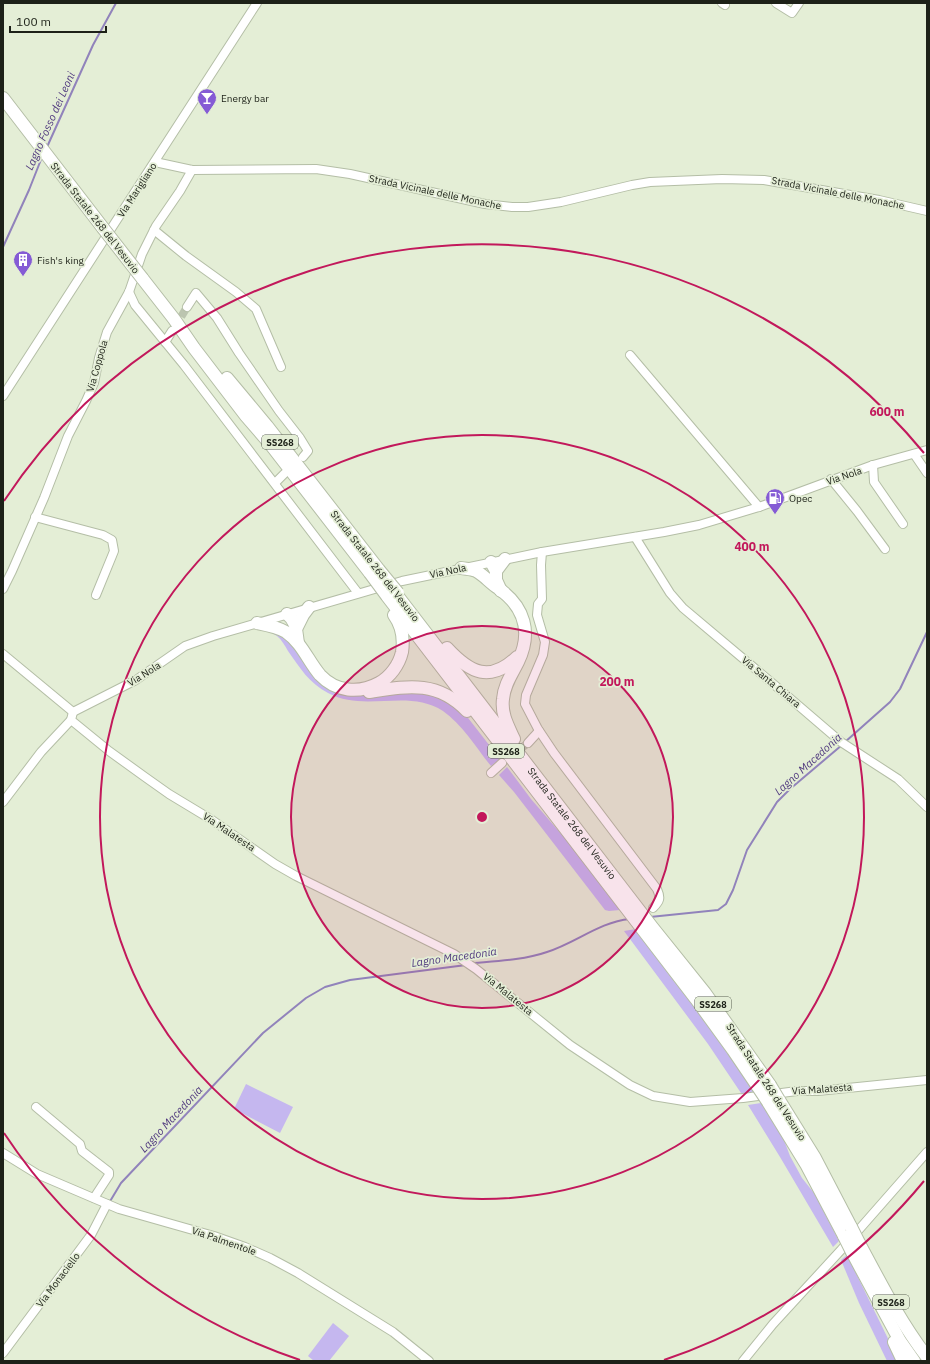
<svg xmlns="http://www.w3.org/2000/svg" width="930" height="1364" font-family="'IBM Plex Sans',sans-serif">
<rect width="100%" height="100%" fill="#e4eed6"/>
<g fill="#c5b7ef">
<path d="M267 630 285 636 299 654 354 695H363L407 689 430 691 465 714 500 759 491 766C477 749 462 724 443 711 408 688 365 713 328 693 309 683 300 668 288 651 285 646 282 640 277 636 274 634 270 632 267 630Z"/>
<polygon points="507,767 531,799 569,843 620,910 609,911 605,910 514,792 499,775"/>
<polygon points="636,929 699,1013 756,1094 743,1096 708,1044 624,931"/>
<polygon points="246,1084 293,1107 280,1133 234,1109"/>
<polygon points="761,1103 784,1140 790,1156 802,1178 814,1193 839,1241 833,1247 780,1157 748,1105"/>
<polygon points="847,1255 899,1361 887,1361 859,1303 841,1260"/>
<polygon points="333,1323 349,1336 329,1361 314,1361 308,1356"/>
</g>
<g fill="none" stroke-linecap="round" stroke-linejoin="round">
<g stroke="#9183bb" stroke-width="2">
<polyline points="47,147 93,45 116,3"/>
<polyline points="3,247 29,190 42,157"/>
<polyline points="845,742 890,702 900,689 927,632"/>
<polyline points="650,917 718,910 726,904 733,890 747,850 777,802 790,789 842,745"/>
<path d="M474 963C498 961 524 960 547 952 576 943 599 922 630 919"/>
<polyline points="109,1203 121,1183 263,1033 306,998 325,987 350,980 466,965"/>
</g>
<g stroke="#bcc5b0" stroke-width="8" stroke-dasharray="8 4" stroke-linecap="butt">
<polyline points="175,327 187,307"/>
<polyline points="502,763 528,743"/>
</g>
<g stroke="#b4bea6" stroke-width="10">
<g id="minor">
<polyline points="722,3 725,5"/>
<polyline points="776,3 792,13 799,3"/>
<polyline points="155,162 192,170 316,169 350,174 485,204 512,207 528,207 561,202 632,185 650,182 722,179 764,180 879,200 927,211"/>
<polyline points="154,230 186,256 236,292 256,309 281,367"/>
<polyline points="129,292 135,305 184,365 358,593"/>
<polyline points="187,307 196,293 217,318 239,353 279,411 300,438 308,451 303,457"/>
<polyline points="165,342 172,331"/>
<polyline points="630,355 759,507"/>
<polyline points="3,396 257,3"/>
<polyline points="914,454 927,473"/>
<polyline points="873,465 874,482 903,524"/>
<polyline points="831,479 857,511 885,549"/>
<polyline points="275,483 284,474"/>
<polyline points="35,517 103,535 112,540 114,551 112,556 96,595"/>
<polyline points="635,537 670,593 683,608 771,682 841,742 898,779 927,807"/>
<path d="M542 552 541 565 542 599 538 604 537 615 545 642 543 655 526 695 525 704 538 729 554 753 657 889C661 898 660 901 653 908"/>
<polyline points="3,589 12,571 44,498 68,436 86,401 94,383 99,358 107,332 129,292 142,254 156,226 180,191 192,170"/>
<polyline points="3,654 73,712 136,680 185,646 213,636 402,581 542,552 664,532 699,525 759,507 873,465 927,450"/>
<polyline points="73,712 71,720 109,751 145,777 169,794 212,820 275,864 296,876 454,954 476,969 570,1045 630,1085 653,1096 690,1102 743,1098 797,1091 818,1091 927,1080"/>
<polyline points="528,743 539,731"/>
<polyline points="491,773 502,763"/>
<polyline points="3,802 41,752 71,720"/>
<polyline points="36,1107 80,1144 82,1151 109,1172 109,1175 94,1198"/>
<polyline points="3,1153 37,1174 119,1209 214,1236 245,1247 270,1258 298,1273 393,1332 429,1361"/>
<polyline points="3,1353 91,1235 107,1204"/>
<polyline points="743,1361 773,1324 841,1250 927,1152"/>
</g>
</g>
<g stroke="#b4bea6" stroke-width="14">
<g id="highway">
<polyline points="3,98 103,228"/>
<polyline points="142,278 174,319 194,348 246,416 271,445 370,573"/>
<polyline points="227,378 267,426 379,570"/>
<polyline points="491,562 496,571 496,580 501,591"/>
<path d="M461 568C466 569 472 569 476 571 484 575 490 583 498 588 525 607 532 633 518 662 512 674 504 685 503 699 501 714 508 726 514 739"/>
<polyline points="496,571 505,559"/>
<path id="s1" d="M396 594 652 927 705 993 770 1085"/>
<polyline points="387,596 696,999 733,1050 758,1087"/>
<path d="M287 614C297 622 296 631 298 643"/>
<path d="M257 623C267 625 278 627 286 632 302 643 308 661 320 675 336 692 359 694 379 683 390 677 399 665 402 652 404 639 402 626 394 615"/>
<polyline points="297,627 303,615 309,607"/>
<path d="M447 648C470 673 490 683 517 657"/>
<path d="M369 692C408 686 437 680 467 711"/>
<polyline points="779,1100 815,1158 851,1227"/>
<polyline points="768,1102 806,1164 844,1236"/>
<path d="M859 1243C880 1282 900 1322 927 1357"/>
<polyline points="852,1252 900,1341 914,1361"/>
<polyline points="894,1342 903,1361"/>
</g>
</g>
<use href="#minor" stroke="#fff" stroke-width="8"/>
<use href="#highway" stroke="#fff" stroke-width="12"/>
<g stroke="#b4bea6" stroke-width="14" stroke-linecap="butt">
<g id="highway-bridge">
<polyline points="103,228 142,278"/>
<polyline points="379,570 398,593"/>
<polyline points="370,573 387,596"/>
<polyline points="770,1085 779,1100"/>
<polyline points="758,1087 768,1102"/>
<polyline points="851,1227 859,1243"/>
<polyline points="844,1236 852,1252"/>
</g>
</g>
<use href="#highway-bridge" stroke="#fff" stroke-width="12"/>
</g>
<circle cx="482" cy="817" r="191" fill="#c2185b" fill-opacity=".12"/>
<g fill="none" stroke="#c2185b" stroke-width="2">
<circle cx="482" cy="817" r="191"/>
<circle cx="482" cy="817" r="382"/>
<path d="M924 1181A573 573 0 0 1 664 1360M300 1360A573 573 0 0 1 4 1133M4 501A573 573 0 0 1 924 453"/>
</g>
<defs>
<g id="bar-pin" transform="scale(1)"><path d="M0 17L-7.5 6A9.5 9.5 0 1 1 7.5 6Z" fill="#855bd5" stroke="#e4eed6"/><path d="M-6-5H6L.8 .8V4.5H3.5V6h-7V4.5H-.8V.8Z" fill="#fff"/></g>
<g id="building-pin" transform="scale(1)"><path d="M0 17L-7.5 6A9.5 9.5 0 1 1 7.5 6Z" fill="#855bd5" stroke="#e4eed6"/><path d="M-4-6H4V6H1V3H-1V6H-4ZM-2.5-4.3h1.7v1.8h-1.7ZM.8-4.3h1.7v1.8H.8ZM-2.5-1h1.7V.8h-1.7ZM.8-1h1.7V.8H.8Z" fill="#fff"/></g>
<g id="fuel-pin" transform="scale(1)"><path d="M0 17L-7.5 6A9.5 9.5 0 1 1 7.5 6Z" fill="#855bd5" stroke="#e4eed6"/><path d="M-5.5-6h7V0h2V4h1.3V-2.5L3-4.5l.8-.8L6-3V5H2.5V1h-1V6h-7ZM-4.2-4.7v3.2H.2V-4.7Z" fill="#fff"/></g>
</defs>
<g fill-rule="evenodd">
<use href="#bar-pin" x="207" y="98"/>
<use href="#building-pin" x="23" y="260"/>
<use href="#fuel-pin" x="775" y="498"/>
</g>
<g text-anchor="middle" dominant-baseline="central" stroke-width="3.5" stroke-linejoin="round" paint-order="stroke">
<g fill="#e4eed6" stroke="#595e51" stroke-width="1">
<rect x="262" y="435" width="36" height="14" rx="3"/>
<rect x="488" y="744" width="36" height="14" rx="3"/>
<rect x="695" y="997" width="36" height="14" rx="3"/>
<rect x="873" y="1295" width="36" height="14" rx="3"/>
</g>
<g font-size="9" font-weight="bold" fill="#1d2118">
<text x="280" y="442">SS268</text>
<text x="506" y="751">SS268</text>
<text x="713" y="1004">SS268</text>
<text x="891" y="1302">SS268</text>
</g>
<g font-size="10" fill="#1d2118" stroke="#e4eed6" text-anchor="start">
<text x="221" y="98">Energy bar</text>
<text x="37" y="260">Fish's king</text>
<text x="789" y="498">Opec</text>
</g>
<g font-size="10" fill="#1d2118" stroke="#e4eed6">
<text transform="translate(137 190) rotate(-57)">Via Marigliano</text>
<text transform="translate(435 192) rotate(12)">Strada Vicinale delle Monache</text>
<text transform="translate(838 193) rotate(11)">Strada Vicinale delle Monache</text>
<text transform="translate(95 218) rotate(52)">Strada Statale 268 del Vesuvio</text>
<text transform="translate(97 366) rotate(-74)">Via Coppola</text>
<text transform="translate(844 476) rotate(-19)">Via Nola</text>
<text transform="translate(375 566) rotate(52)">Strada Statale 268 del Vesuvio</text>
<text transform="translate(448 571) rotate(-12)">Via Nola</text>
<text transform="translate(144 674) rotate(-32)">Via Nola</text>
<text transform="translate(771 682) rotate(40)">Via Santa Chiara</text>
<text stroke="none"><textPath href="#s1" startOffset="289">Strada Statale 268 del Vesuvio</textPath></text>
<text transform="translate(229 832) rotate(34)">Via Malatesta</text>
<text transform="translate(508 994) rotate(39)">Via Malatesta</text>
<text transform="translate(766 1082) rotate(57)">Strada Statale 268 del Vesuvio</text>
<text transform="translate(822 1089) rotate(-4)">Via Malatesta</text>
<text transform="translate(224 1241) rotate(19)">Via Palmentole</text>
<text transform="translate(58 1280) rotate(-53)">Via Monaciello</text>
</g>
<g font-size="11" font-style="italic" fill="#4f387e" stroke="#e4eed6">
<text transform="translate(50 121) rotate(-66)">Lagno Fosso dei Leoni</text>
<text transform="translate(808 764) rotate(-42)">Lagno Macedonia</text>
<text transform="translate(454 957) rotate(-8)">Lagno Macedonia</text>
<text transform="translate(171 1119) rotate(-47)">Lagno Macedonia</text>
</g>
</g>
<circle cx="482" cy="817" r="6" fill="#c2185b" stroke="#e4eed6" stroke-width="2"/>
<g font-size="12" text-anchor="middle" font-weight="bold" fill="#c2185b" stroke="#e4eed6" stroke-width="3.5" stroke-linejoin="round" paint-order="stroke">
<text x="887" y="416">600 m</text>
<text x="752" y="551">400 m</text>
<text x="617" y="686">200 m</text>
</g>
<rect width="930" height="1364" fill="none" stroke="#1d2118" stroke-width="8"/>
<path d="M10 26v6h96v-6" fill="none" stroke="#1d2118" stroke-width="2"/>
<text x="16" y="26" font-size="12" fill="#1d2118" stroke="#e4eed6" stroke-width="3" paint-order="stroke">100 m</text>
</svg>
